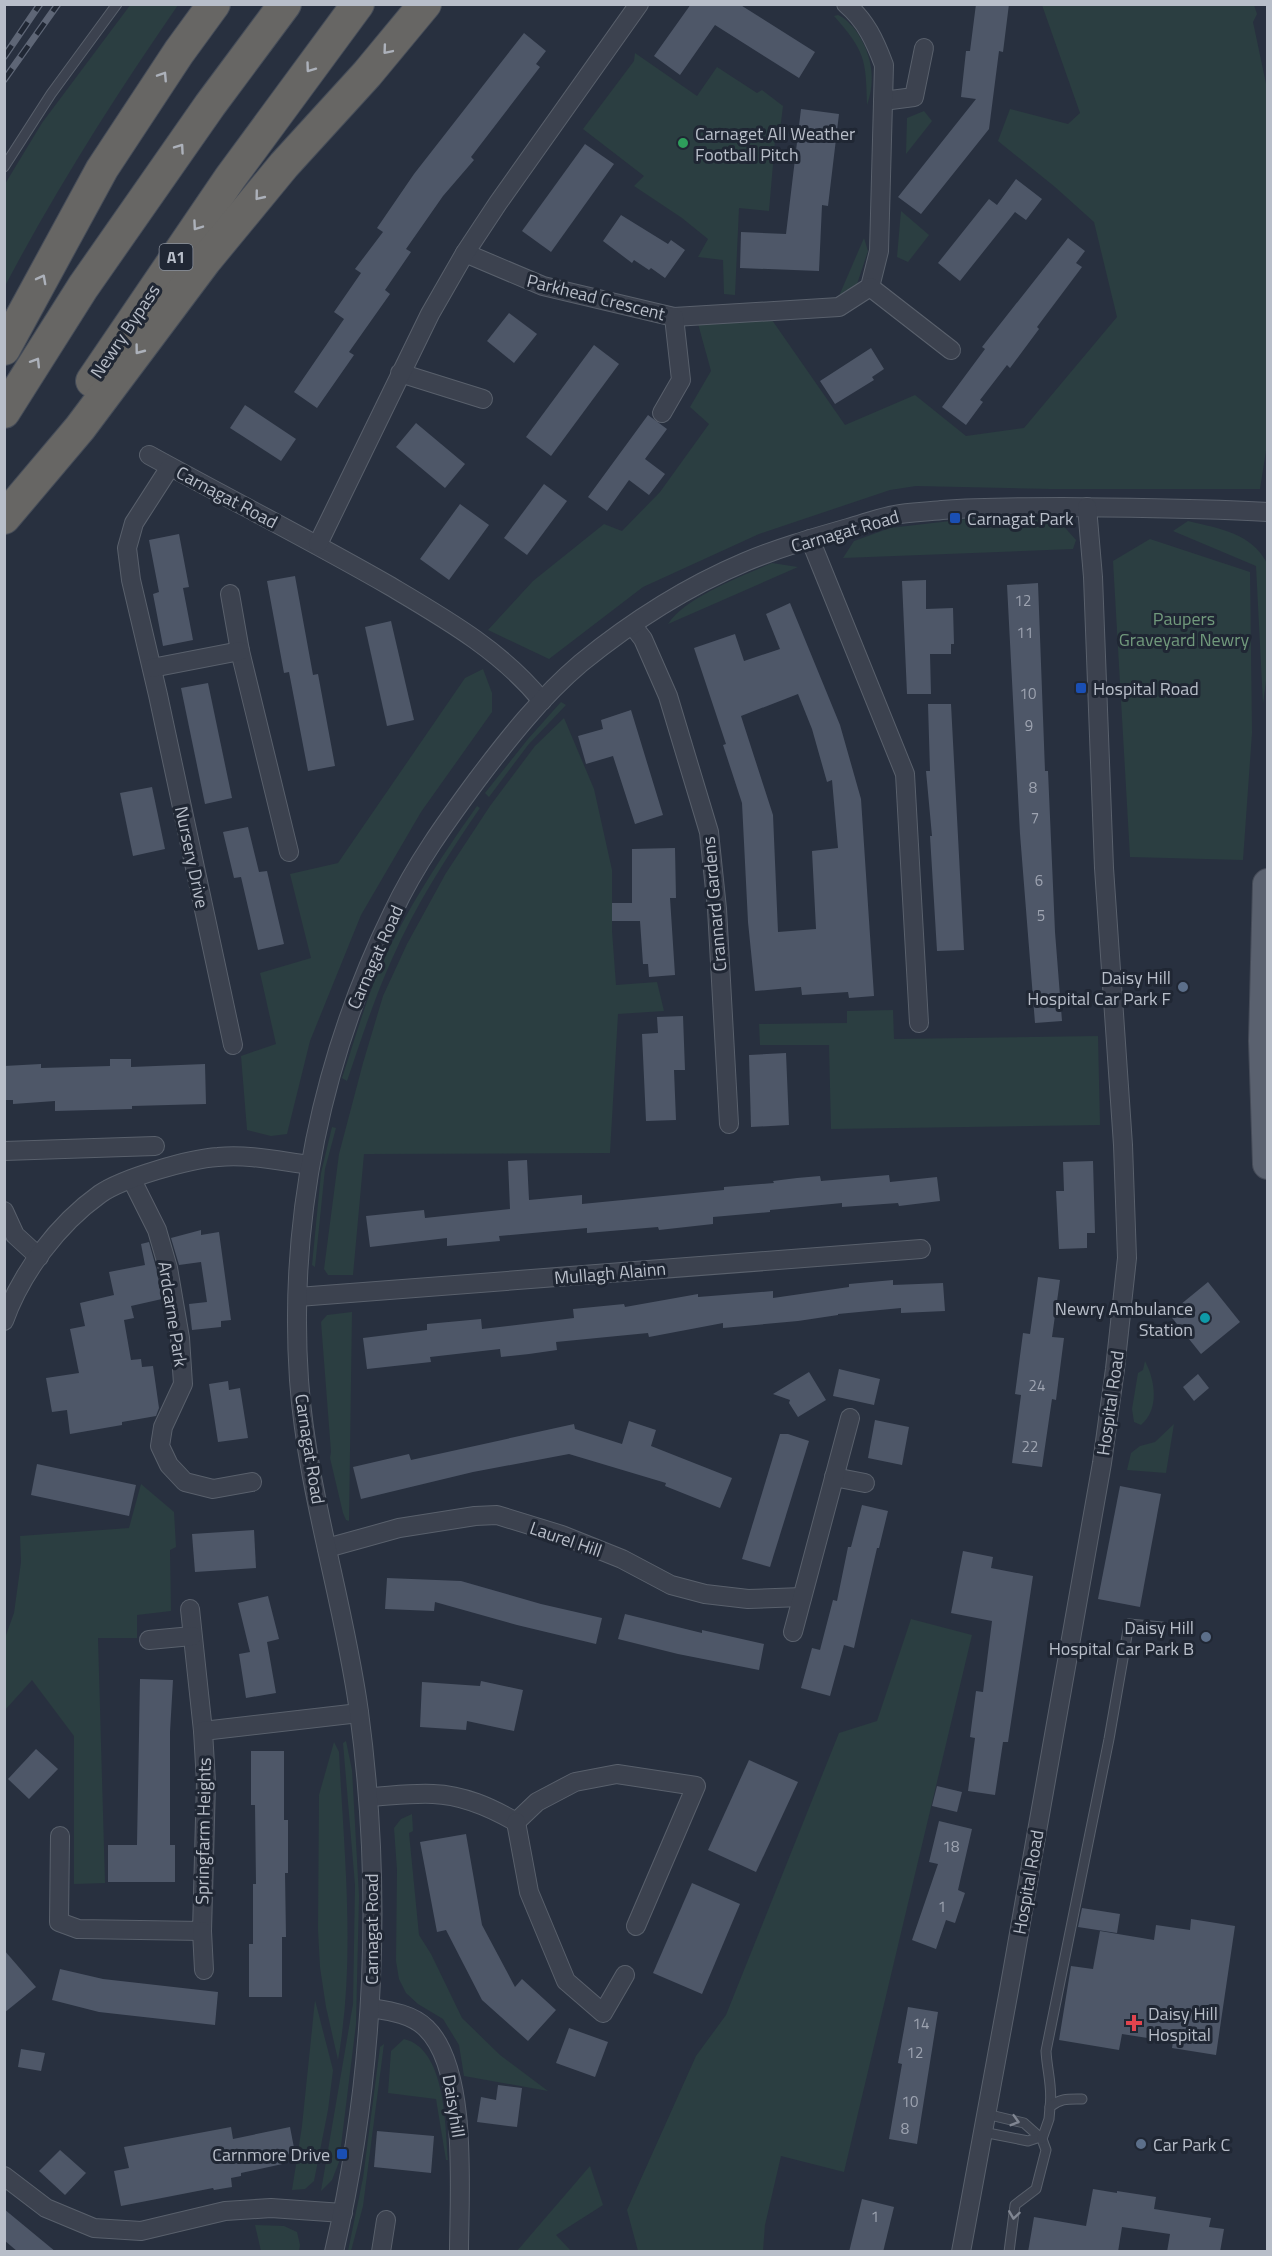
<svg xmlns="http://www.w3.org/2000/svg" width="1272" height="2256" font-family="'Titillium Web',sans-serif">
<rect width="100%" height="100%" fill="#28303f"/>
<g fill="#2b3e41">
<path d="M131 4 178 5C116 95 56 189 5 286V184L42 123Z"/>
<polygon points="1042,5 1254,5 1257,14 1253,22 1268,93 1268,438 1260,489 1051,489 916,486 890,490 759,534 643,587 549,659 488,630 533,581 604,524 622,531 660,492 709,424 690,407 711,371 697,320 772,320 845,425 915,395 966,436 1024,428 1117,317 1094,222 1055,187 998,141 1010,109 1068,124 1080,113"/>
<path d="M838 15C845 18 848 22 853 27 871 50 877 78 867 105 866 59 865 51 834 16Z"/>
<polygon points="635,53 697,96 717,67 757,93 762,90 783,106 779,139 775,141 769,211 739,208 735,295 724,294 723,260 698,257 708,239 682,218 634,186 644,176 583,129 634,61"/>
<polygon points="924,111 932,121 906,154 907,118"/>
<polygon points="901,211 929,235 908,262 897,257"/>
<polygon points="864,238 868,251 857,284 839,296"/>
<polygon points="1033,516 1059,521 1076,540 1073,549 843,558 854,541 890,528 967,519"/>
<path d="M1188 521C1220 529 1250 532 1267 563L1268 666 1263 704 1256 566 1173 531Z"/>
<polygon points="1150,539 1250,572 1252,733 1243,860 1130,857 1113,561"/>
<path d="M772 563 798 567 668 624C685 597 742 576 772 563Z"/>
<polygon points="483,669 492,693 492,712 421,812 361,915 310,1041 287,1134 271,1136 247,1130 241,1056 276,1044 260,973 311,958 290,874 338,863 465,678"/>
<polygon points="561,702 566,705 528,745 489,797 485,793 528,739"/>
<polygon points="564,718 594,789 612,870 612,931 616,985 657,982 664,1011 618,1014 610,1153 364,1154 353,1275 328,1275 324,1269 339,1154 363,1063 383,996 407,944 446,873 490,806 535,746"/>
<path d="M477 806 480 808C447 856 415 906 392 959 374 999 361 1040 347 1081L342 1078C353 1045 363 1010 376 977 402 916 439 860 477 806Z"/>
<polygon points="893,1010 894,1039 1098,1036 1100,1125 831,1129 829,1045 760,1045 759,1024 847,1023 847,1011"/>
<polygon points="332,1127 336,1128 325,1169 315,1267 312,1265 321,1173"/>
<polygon points="352,1312 349,1521 346,1520 343,1513 330,1458 331,1452 321,1322 327,1315"/>
<path d="M1145 1361C1155 1380 1160 1409 1141 1425L1134 1422 1132 1409 1138 1373 1143 1370Z"/>
<polygon points="1174,1424 1166,1473 1127,1470 1131,1453 1140,1446 1155,1442"/>
<polygon points="141,1484 174,1512 176,1547 170,1550 171,1611 137,1615 137,1638 98,1638 105,1883 74,1884 74,1736 32,1680 5,1710 5,1638 14,1613 21,1562 20,1536 129,1528"/>
<polygon points="911,1619 972,1635 844,2172 781,2156 765,2225 763,2251 638,2251 627,2210 696,2056 726,2015 839,1733 877,1721"/>
<polygon points="346,1741 352,1770 359,1896 356,2024 339,2162 332,2180 321,2191 353,2004 355,1885 343,1743"/>
<path d="M334 1742 339 1752C344 1854 356 1958 338 2060L326 2007 320 1967 318 1930 319 1795Z"/>
<polygon points="412,1814 413,1831 409,1833 419,1935 431,1954 462,2018 500,2055 548,2091 464,2076 459,2045 443,2019 418,2004 406,1993 399,1979 396,1961 397,1870 394,1828 401,1819"/>
<polygon points="315,2000 333,2070 328,2110 314,2181 305,2189 292,2190 302,2126"/>
<path d="M404 2039C446 2049 445 2125 448 2160H446L436 2099 388 2093 391 2051Z"/>
<polygon points="384,2044 363,2206 351,2251 348,2251 363,2178 380,2047"/>
<polygon points="590,2166 603,2205 556,2235 571,2251 517,2251"/>
<polygon points="255,2225 284,2226 297,2232 300,2245 299,2251 261,2251"/>
</g>
<g fill="#4e5768" fill-rule="evenodd">
<polygon points="691,4 739,4 815,52 799,78 715,25 680,75 654,56"/>
<polygon points="976,4 1009,4 1003,52 999,51 989,129 921,214 898,197 976,99 961,97 966,51 970,51"/>
<polygon points="524,33 546,51 536,64 540,67 471,157 474,160 443,196 406,249 411,252 385,290 390,294 349,352 354,355 317,408 294,392 344,319 334,312 361,273 355,269 383,232 377,228 414,174"/>
<polygon points="801,109 839,114 828,206 822,205 819,271 740,268 741,232 786,234"/>
<polygon points="585,144 614,164 551,252 522,231"/>
<polygon points="1016,179 1042,199 1026,220 1015,212 960,281 938,263 989,199 997,205"/>
<polygon points="621,215 668,244 671,240 685,250 665,278 651,268 649,270 634,260 632,263 603,241"/>
<polygon points="1068,238 1085,251 1076,263 1082,267 1037,327 1039,329 1010,368 1007,365 980,400 983,402 966,425 942,407 985,349 982,347"/>
<polygon points="509,313 537,334 514,363 487,341"/>
<polygon points="594,345 619,364 551,456 526,437"/>
<polygon points="871,348 884,369 872,377 874,380 835,404 820,381"/>
<polygon points="245,405 296,439 281,461 230,428"/>
<polygon points="648,415 667,429 645,459 665,474 649,495 629,480 607,511 588,497"/>
<polygon points="416,423 465,464 445,488 396,447"/>
<polygon points="544,484 567,501 527,555 504,538"/>
<polygon points="460,504 489,525 449,580 420,559"/>
<polygon points="179,534 189,587 183,588 193,640 163,646 153,594 159,592 149,540"/>
<polygon points="295,576 313,675 318,674 335,766 308,771 289,672 284,673 267,581"/>
<polygon points="926,580 926,609 953,608 954,644 951,644 951,654 930,654 931,694 907,694 902,581"/>
<polygon points="1038,583 1045,771 1048,771 1055,932 1062,1021 1035,1023 1020,834 1007,585"/>
<path d="M790 603 840 725 861 799 874 996 849 998 848 992 802 995 801 987 755 991 748 922 742 803 723 745 726 744 694 648 735 634 744 661 780 649 766 614ZM798 694 812 729 827 782 832 780 838 848 812 851 816 929 778 932 773 815 741 716Z"/>
<polygon points="391,621 414,720 387,726 365,627"/>
<polygon points="208,683 232,798 205,804 181,688"/>
<polygon points="928,704 951,704 964,950 937,951 930,836 932,836 926,771 930,771"/>
<polygon points="631,710 663,815 635,824 613,756 586,764 578,736 603,729 601,720"/>
<polygon points="152,787 165,849 133,856 120,793"/>
<polygon points="248,827 259,872 267,871 284,944 258,950 241,877 234,878 223,832"/>
<polygon points="675,848 676,898 670,898 675,975 649,977 648,964 643,964 640,921 612,921 612,903 632,903 632,849"/>
<polygon points="683,1016 685,1070 674,1070 676,1120 646,1121 642,1034 658,1033 657,1017"/>
<polygon points="786,1053 789,1125 751,1127 749,1055"/>
<polygon points="110,1059 131,1059 131,1067 205,1064 206,1104 132,1106 132,1109 55,1111 55,1101 13,1104 13,1100 4,1100 4,1066 41,1064 41,1068 110,1066"/>
<polygon points="527,1160 529,1200 582,1195 582,1204 724,1190 724,1187 774,1183 773,1181 797,1178 820,1176 821,1181 889,1175 890,1182 937,1177 940,1201 899,1206 898,1203 842,1207 842,1203 770,1210 770,1212 713,1217 713,1224 659,1230 658,1227 587,1233 587,1228 499,1236 500,1241 447,1246 447,1238 370,1247 366,1216 424,1210 425,1218 510,1209 508,1161"/>
<polygon points="1093,1161 1095,1233 1087,1233 1087,1248 1059,1249 1056,1191 1064,1191 1063,1162"/>
<polygon points="201,1230 201,1235 219,1232 231,1320 221,1321 221,1327 192,1330 189,1304 207,1302 201,1262 179,1265 171,1238"/>
<polygon points="149,1242 157,1271 162,1299 131,1306 134,1318 124,1320 131,1360 141,1359 142,1367 153,1366 159,1408 156,1416 122,1422 122,1425 70,1434 67,1410 52,1412 46,1378 79,1373 70,1329 85,1326 80,1303 114,1295 109,1272 145,1265 141,1244"/>
<polygon points="1038,1277 1060,1280 1052,1337 1064,1338 1056,1400 1052,1399 1042,1467 1012,1463 1021,1395 1015,1394 1023,1333 1030,1334"/>
<polygon points="893,1280 893,1285 943,1283 945,1311 901,1313 901,1308 838,1314 838,1315 798,1321 723,1328 723,1323 649,1337 648,1333 556,1342 557,1350 529,1354 501,1357 500,1349 430,1357 431,1362 367,1369 363,1338 427,1330 427,1324 481,1319 482,1329 574,1318 573,1309 624,1304 625,1307 698,1294 698,1297 773,1291 773,1298 849,1287 849,1284"/>
<polygon points="1208,1282 1240,1322 1201,1354 1169,1314"/>
<polygon points="839,1369 880,1379 874,1405 833,1396"/>
<polygon points="809,1372 826,1400 798,1417 789,1403 790,1400 773,1394"/>
<polygon points="1198,1374 1209,1388 1194,1401 1183,1387"/>
<polygon points="228,1381 229,1390 240,1388 248,1438 218,1442 209,1384"/>
<polygon points="875,1420 909,1427 902,1465 868,1458"/>
<polygon points="629,1421 656,1430 651,1446 732,1478 720,1508 665,1486 666,1483 569,1454 473,1472 361,1499 353,1467 409,1454 411,1460 574,1424 575,1429 622,1444"/>
<polygon points="780,1434 788,1434 809,1441 770,1567 742,1559"/>
<polygon points="37,1464 136,1485 129,1516 31,1495"/>
<polygon points="1120,1486 1161,1494 1140,1607 1098,1599"/>
<polygon points="862,1505 888,1511 879,1548 877,1548 854,1648 844,1645 830,1696 801,1688 812,1648 820,1650 833,1600 837,1601 848,1547 851,1547"/>
<polygon points="254,1530 256,1568 195,1572 192,1534"/>
<polygon points="963,1551 993,1557 991,1568 1033,1576 1008,1742 1003,1742 995,1795 968,1791 975,1738 970,1737 976,1691 983,1692 992,1621 951,1613"/>
<polygon points="387,1578 461,1581 541,1604 602,1618 596,1644 517,1625 435,1602 434,1611 385,1609"/>
<polygon points="268,1596 279,1639 267,1642 276,1693 246,1698 239,1654 250,1652 238,1603"/>
<polygon points="625,1614 702,1633 702,1630 764,1644 759,1670 678,1654 618,1639"/>
<polygon points="140,1679 173,1680 170,1732 170,1845 175,1845 175,1882 108,1882 108,1845 137,1845"/>
<polygon points="481,1681 523,1690 514,1731 467,1721 466,1730 420,1727 422,1682 480,1686"/>
<polygon points="36,1749 58,1769 29,1799 8,1779"/>
<polygon points="251,1751 284,1751 284,1820 288,1820 288,1873 285,1873 286,1937 282,1937 282,1997 249,1997 249,1944 253,1944 253,1884 256,1884 255,1805 251,1805"/>
<polygon points="749,1760 798,1782 756,1872 708,1850"/>
<polygon points="937,1786 962,1792 957,1812 932,1806"/>
<polygon points="939,1821 972,1829 958,1890 965,1893 955,1923 946,1920 936,1949 912,1940 938,1864 929,1862"/>
<polygon points="466,1834 482,1925 515,1987 522,1979 556,2010 528,2041 482,2000 446,1930 437,1932 420,1842"/>
<polygon points="692,1883 740,1904 702,1994 653,1973"/>
<polygon points="1082,1908 1120,1914 1117,1933 1078,1927"/>
<polygon points="1191,1919 1235,1926 1216,2055 1172,2048 1173,2042 1122,2034 1119,2050 1059,2040 1071,1966 1093,1969 1100,1931 1154,1940 1156,1925 1190,1930"/>
<polygon points="4,1950 36,1987 4,2013"/>
<polygon points="60,1969 103,1979 218,1992 215,2025 99,2012 52,2000"/>
<polygon points="908,2007 938,2012 917,2144 889,2139 902,2064 898,2063"/>
<polygon points="569,2028 608,2042 595,2077 556,2063"/>
<polygon points="21,2049 45,2053 41,2071 18,2067"/>
<polygon points="498,2085 522,2088 517,2127 477,2122 481,2097 496,2100"/>
<polygon points="231,2127 233,2139 290,2127 295,2153 285,2155 287,2163 241,2173 241,2176 231,2178 232,2187 214,2190 213,2188 121,2206 114,2171 129,2168 124,2147"/>
<polygon points="377,2131 434,2136 431,2173 374,2167"/>
<polygon points="60,2150 86,2173 65,2195 39,2171"/>
<polygon points="1093,2189 1117,2193 1117,2191 1156,2197 1154,2209 1211,2218 1209,2227 1224,2229 1220,2252 1167,2252 1170,2234 1122,2227 1118,2252 1028,2252 1034,2217 1086,2226"/>
<polygon points="862,2199 894,2207 883,2252 849,2252"/>
<polygon points="4,2209 56,2252 18,2252 4,2240"/>
</g>
<g fill="none" stroke-linecap="round" stroke-linejoin="round">
<g stroke="#59606c" stroke-width="11">
<g id="service">
<polyline points="4,167 51,94 117,4"/>
<path d="M1050 2107C1053 2088 1047 2071 1046 2051L1109 1739 1129 1624 1162 1627"/>
<polyline points="986,2114 1024,2123 1042,2139 1046,2150 1036,2189 1015,2205 1009,2252"/>
<polyline points="983,2132 1028,2141 1040,2137"/>
<path d="M1042 2139 1049 2119 1050 2107C1060 2098 1069 2099 1082 2099"/>
</g>
</g>
<g stroke="#59606c" stroke-width="20">
<g id="minor">
<polyline points="883,101 914,97 924,48"/>
<path d="M465 253 543 286 674 317 839 307 870 287 879 251 884 65C875 41 866 21 846 4"/>
<polyline points="870,287 951,350"/>
<polyline points="400,373 483,399"/>
<polyline points="662,413 681,380 674,317"/>
<path d="M149 455C229 499 310 540 390 586 444 618 502 651 542 701"/>
<polyline points="170,467 134,523 127,548 131,580 158,695 233,1045"/>
<polyline points="810,539 905,774 919,1023"/>
<polyline points="318,544 430,314 465,253 498,203 639,4"/>
<polyline points="230,594 240,651 289,852"/>
<polyline points="633,626 643,639 668,696 709,832 717,909 729,1124"/>
<polyline points="152,668 240,651"/>
<polyline points="4,1151 155,1146"/>
<polyline points="132,1180 157,1230 168,1268 180,1338 183,1384 163,1427 160,1446 169,1465 185,1482 213,1489 252,1482"/>
<polyline points="4,1211 15,1235 39,1257"/>
<polyline points="298,1297 921,1249"/>
<path d="M4 1321C21 1273 58 1224 100 1194 123 1178 189 1159 218 1157 249 1154 279 1161 309 1165"/>
<polyline points="834,1477 865,1483"/>
<polyline points="327,1548 399,1528 475,1516 497,1515 562,1535 622,1559 671,1585 705,1594 748,1599 802,1597"/>
<polyline points="190,1609 203,1731"/>
<polyline points="793,1632 850,1418"/>
<polyline points="149,1640 192,1636"/>
<path d="M368 1797C389 1796 411 1793 433 1794 463 1795 490 1807 516 1822L537 1802 575 1782 617 1774 696 1786 636 1926"/>
<polyline points="516,1822 529,1892 566,1981 603,2013 625,1975"/>
<polyline points="60,1836 59,1922 78,1929 202,1931 206,1782 203,1731 359,1713"/>
<polyline points="202,1931 204,1970"/>
<path d="M371 2008C390 2011 412 2014 426 2028 469 2069 459 2195 459 2252"/>
<polyline points="4,2176 46,2208 94,2228 141,2231 225,2211 271,2208 343,2213"/>
<path d="M334 2252C375 2075 383 1891 359 1712 344 1601 307 1493 299 1380 288 1218 322 1057 393 912 415 865 446 822 477 780 508 739 541 697 581 663 630 623 686 587 745 562 778 548 813 538 848 528 863 524 878 518 894 515 910 512 926 512 942 510 982 507 1022 507 1063 507 1131 508 1199 508 1268 512"/>
<polyline points="381,2252 386,2220"/>
<polyline points="961,2252 1009,1990 1102,1463 1115,1369 1127,1258 1123,1145 1104,868 1093,577 1087,507"/>
</g>
</g>
<g stroke="#454b58" stroke-width="32">
<polyline id="primary" points="1268,884 1264,1041 1268,1164"/>
</g>
<g stroke="#464d59" stroke-width="34">
<g id="trunk">
<polyline points="4,349 102,169 179,52 214,4"/>
<polyline points="92,381 230,178 358,4"/>
<polyline points="4,412 83,287 210,105 285,4"/>
<polyline points="4,518 80,428 205,261 284,165 367,74 425,4"/>
</g>
</g>
<use href="#service" stroke="#3c424f" stroke-width="9"/>
<use href="#minor" stroke="#3c424f" stroke-width="18"/>
<use href="#primary" stroke="#5a616f" stroke-width="30"/>
<use href="#trunk" stroke="#676664" stroke-width="32"/>
<g stroke="#5e6676" stroke-width="7">
<g id="rail">
<polyline points="4,57 40,4"/>
<polyline points="4,80 58,4"/>
</g>
</g>
<use href="#rail" stroke="#202734" stroke-width="4.5" stroke-dasharray="14" stroke-linecap="butt"/>
</g>
<defs><path id="oneway-chevron" d="M-2-3.5L2.5 0L-2 3.5" fill="none" stroke-width="1.6" stroke-linecap="round" stroke-linejoin="round" transform="scale(1.5)"/></defs>
<g stroke="#acb1ba">
<use href="#oneway-chevron" transform="translate(387 50) rotate(130)"/>
<use href="#oneway-chevron" transform="translate(310 68) rotate(126)"/>
<use href="#oneway-chevron" transform="translate(163 76) rotate(-57)"/>
<use href="#oneway-chevron" transform="translate(180 148) rotate(-55)"/>
<use href="#oneway-chevron" transform="translate(259 196) rotate(129)"/>
<use href="#oneway-chevron" transform="translate(197 226) rotate(125)"/>
<use href="#oneway-chevron" transform="translate(42 279) rotate(-62)"/>
<use href="#oneway-chevron" transform="translate(139 350) rotate(127)"/>
<use href="#oneway-chevron" transform="translate(36 362) rotate(-58)"/>
</g>
<g stroke="#808692">
<use href="#oneway-chevron" transform="translate(1015 2121) rotate(16)"/>
<use href="#oneway-chevron" transform="translate(1014 2215) rotate(98)"/>
</g>
<circle fill="#2e9e5b" stroke="#202734" stroke-width="2" cx="683" cy="143" r="6"/>
<g fill="#1a4fb4" stroke="#202734" stroke-width="2">
<rect x="949" y="512" width="12" height="12" rx="3"/>
<rect x="1075" y="682" width="12" height="12" rx="3"/>
<rect x="336" y="2148" width="12" height="12" rx="3"/>
</g>
<g fill="#5c6f8a" stroke="#202734" stroke-width="2">
<circle cx="1183" cy="987" r="6"/>
<circle cx="1206" cy="1637" r="6"/>
<circle cx="1141" cy="2144" r="6"/>
</g>
<circle fill="#0f9aa8" stroke="#202734" stroke-width="2" cx="1205" cy="1318" r="6"/>
<path fill="#e0444e" stroke="#202734" stroke-width="2" d="M1131 2014h6v6h6v6h-6v6h-6v-6h-6v-6h6z"/>
<g text-anchor="middle" dominant-baseline="central" stroke-width="6" stroke-linejoin="round" paint-order="stroke">
<g font-size="15" fill="#9ea4b1">
<text x="1023" y="600">12</text>
<text x="1025" y="632">11</text>
<text x="1028" y="693">10</text>
<text x="1029" y="725">9</text>
<text x="1033" y="787">8</text>
<text x="1035" y="817">7</text>
<text x="1039" y="880">6</text>
<text x="1041" y="915">5</text>
<text x="1037" y="1385">24</text>
<text x="1030" y="1446">22</text>
<text x="951" y="1846">18</text>
<text x="942" y="1906">1</text>
<text x="921" y="2023">14</text>
<text x="915" y="2052">12</text>
<text x="910" y="2101">10</text>
<text x="905" y="2128">8</text>
<text x="875" y="2216">1</text>
</g>
<rect fill="#202734" stroke="#8a919c" stroke-width="1.5" x="159.5" y="244" width="33" height="26" rx="4.5"/>
<g font-size="16" font-weight="bold" fill="#b8bec9">
<text x="176" y="257">A1</text>
</g>
<g font-size="18" fill="#b8bec9" stroke="#202734" text-anchor="start">
<text x="695" y="133">Carnaget All Weather<tspan x="695" dy="21">Football Pitch</tspan></text>
<text x="967" y="518">Carnagat Park</text>
<text x="1093" y="688">Hospital Road</text>
<text x="1171" y="977" text-anchor="end">Daisy Hill<tspan x="1171" dy="21">Hospital Car Park F</tspan></text>
<text x="1193" y="1308" text-anchor="end">Newry Ambulance<tspan x="1193" dy="21">Station</tspan></text>
<text x="1194" y="1627" text-anchor="end">Daisy Hill<tspan x="1194" dy="21">Hospital Car Park B</tspan></text>
<text x="1148" y="2013">Daisy Hill<tspan x="1148" dy="21">Hospital</tspan></text>
<text x="1153" y="2144">Car Park C</text>
<text x="330" y="2154" text-anchor="end">Carnmore Drive</text>
</g>
<g font-size="18" fill="#b8bec9" stroke="#202734">
<text transform="translate(596 297) rotate(14)">Parkhead Crescent</text>
<text transform="translate(125 331) rotate(-56)">Newry Bypass</text>
<text transform="translate(227 497) rotate(28)">Carnagat Road</text>
<text transform="translate(845 531) rotate(-16)">Carnagat Road</text>
<text transform="translate(192 857) rotate(78)">Nursery Drive</text>
<text transform="translate(714 904) rotate(-95)">Crannard Gardens</text>
<text transform="translate(375 957) rotate(-66)">Carnagat Road</text>
<text transform="translate(610 1273) rotate(-5)">Mullagh Alainn</text>
<text transform="translate(173 1314) rotate(81)">Ardcarne Park</text>
<text transform="translate(1110 1403) rotate(-82)">Hospital Road</text>
<text transform="translate(310 1449) rotate(81)">Carnagat Road</text>
<text transform="translate(566 1539) rotate(19)">Laurel Hill</text>
<text transform="translate(203 1831) rotate(-89)">Springfarm Heights</text>
<text transform="translate(1028 1882) rotate(-80)">Hospital Road</text>
<text transform="translate(371 1929) rotate(-90)">Carnagat Road</text>
<text transform="translate(454 2106) rotate(81)">Daisyhill</text>
</g>
<g font-size="18" fill="#71997c" stroke="#202734">
<text x="1184" y="618">Paupers<tspan x="1184" dy="21">Graveyard Newry</tspan></text>
</g>
</g>
<rect width="1272" height="2256" fill="none" stroke="#b8bec9" stroke-width="12"/>
</svg>
